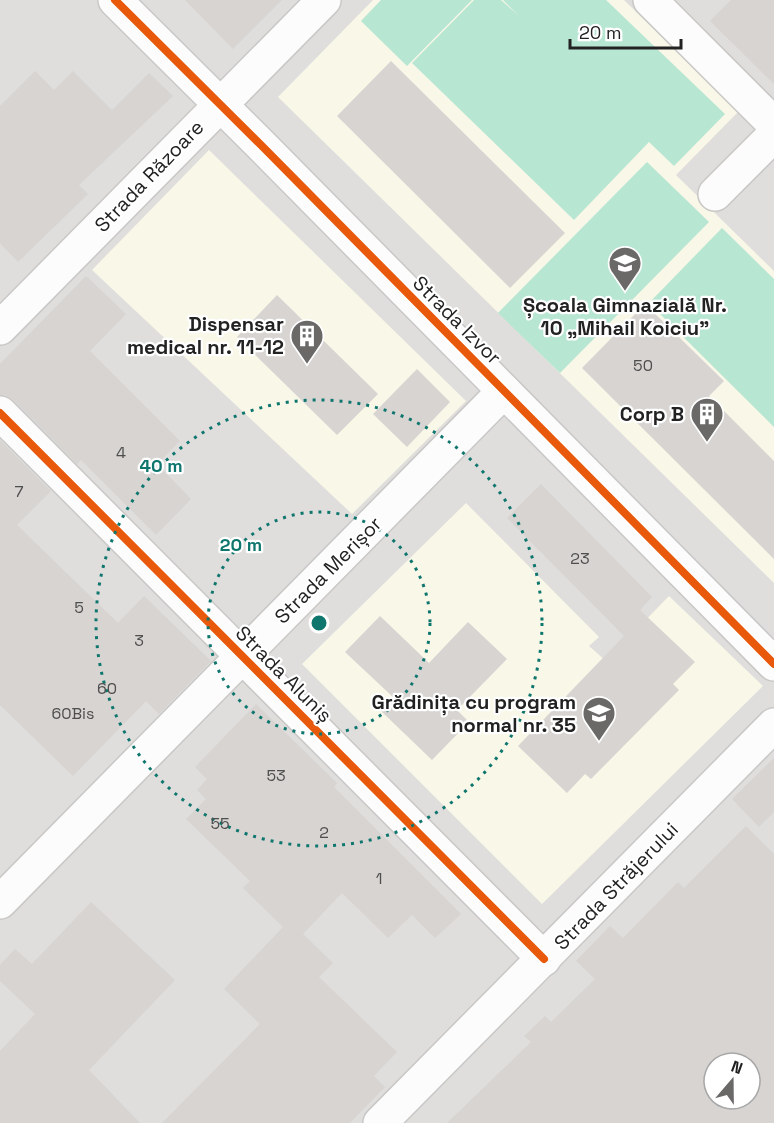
<svg xmlns="http://www.w3.org/2000/svg" width="774" height="1123" font-family="'Space Grotesk',sans-serif">
<rect width="100%" height="100%" fill="#f0eeeb"/>
<path fill="#dfdedc" fill-rule="evenodd" d="M0 0H774V1123H0ZM714 1063H750V1099H714Z"/>
<g fill="#f8f7e8">
<polygon points="373,0 624,0 738,112 676,175 774,271 774,583 278,97"/>
<polygon points="209,150 466,401 352,514 92,270"/>
<polygon points="466,503 599,637 589,646 606,661 669,596 763,686 542,904 302,664"/>
</g>
<g fill="#b7e6d2">
<polygon points="381,0 472,0 407,66 361,21"/>
<polygon points="474,0 501,0 519,16 503,0 606,0 725,114 674,166 649,142 574,220 412,63"/>
<polygon points="647,162 709,222 560,373 498,313"/>
<polygon points="722,228 774,279 774,427 649,303"/>
</g>
<g fill="#d7d4d2" fill-rule="evenodd">
<polygon points="185,0 282,0 233,49"/>
<polygon points="731,0 774,0 774,84 710,21"/>
<polygon points="391,61 565,233 510,288 337,116"/>
<polygon points="35,71 54,90 73,71 112,110 149,73 173,96 79,185 88,194 18,262 0,243 0,106"/>
<polygon points="86,276 126,314 90,351 180,441 157,464 191,499 156,535 81,460 77,464 13,400 5,395 0,395 0,364"/>
<polygon points="277,295 378,394 337,435 237,337"/>
<polygon points="645,304 724,381 709,396 774,461 774,559 582,368"/>
<polygon points="417,369 450,402 407,447 373,414"/>
<polygon points="0,440 51,491 17,525 118,623 144,596 211,661 159,714 146,701 73,776 0,705"/>
<polygon points="541,484 652,597 640,610 695,662 673,684 679,690 591,779 585,774 567,793 518,746 624,636 507,518"/>
<polygon points="380,616 429,663 468,622 507,659 457,710 469,722 432,760 381,711 394,698 345,652"/>
<polygon points="256,704 337,783 334,787 461,914 435,938 412,915 388,938 342,893 303,934 333,963 319,977 397,1052 374,1076 385,1087 350,1123 162,1123 260,1024 224,989 283,927 243,888 250,881 186,819 206,799 197,790 207,779 195,767"/>
<polygon points="774,758 774,812 759,827 732,799"/>
<path d="M746 826 774 854V1123H447L531 1042 524 1036 545 1016 551 1022 595 979 576 961 610 926 623 938 678 882 684 888ZM714 1063H750V1099H714Z"/>
<polygon points="91,902 175,980 89,1070 140,1123 0,1123 0,1051 35,1014 0,981 0,965 15,949 32,964"/>
</g>
<g fill="none" stroke-linecap="round" stroke-linejoin="round">
<g stroke="#c9c8c7" stroke-width="36">
<g id="minor">
<polyline points="115,0 260,144 774,664"/>
<polyline points="650,0 774,124"/>
<polyline points="715,194 774,135"/>
<polyline points="0,328 324,0"/>
<polyline points="0,413 544,959"/>
<polyline points="0,902 504,391"/>
<polyline points="380,1123 774,725"/>
</g>
</g>
<use href="#minor" stroke="#fdfcfc" stroke-width="33"/>
<g stroke="#fff" stroke-width="11">
<g id="cycleway">
<polyline points="115,0 260,144 774,664"/>
<polyline points="0,413 544,959"/>
</g>
</g>
<use href="#cycleway" stroke="#e8590c" stroke-width="8"/>
</g>
<g fill="none" stroke="#0f766e" stroke-width="3" stroke-dasharray="3 6">
<circle cx="319" cy="623" r="111"/>
<circle cx="319" cy="623" r="223"/>
</g>
<defs>
<g id="school-pin" transform="scale(1.725)"><path d="M0 17L-7.5 6A9.5 9.5 0 1 1 7.5 6Z" fill="#6a6968" stroke="#fff"/><path d="M0-5L7-2L0 1L-7-2ZM-4 1L0 2.5L4 1V4Q0 6-4 4Z" fill="#fff"/></g>
<g id="building-pin" transform="scale(1.725)"><path d="M0 17L-7.5 6A9.5 9.5 0 1 1 7.5 6Z" fill="#6a6968" stroke="#fff"/><path d="M-4-6H4V6H1V3H-1V6H-4ZM-2.5-4.3h1.7v1.8h-1.7ZM.8-4.3h1.7v1.8H.8ZM-2.5-1h1.7V.8h-1.7ZM.8-1h1.7V.8H.8Z" fill="#fff"/></g>
</defs>
<g fill-rule="evenodd">
<use href="#school-pin" x="625" y="263"/>
<use href="#building-pin" x="307" y="336"/>
<use href="#building-pin" x="707" y="414"/>
<use href="#school-pin" x="599" y="713"/>
</g>
<g text-anchor="middle" dominant-baseline="central" stroke-width="4.5" stroke-linejoin="round" paint-order="stroke">
<g font-size="16" fill="#4f4e4e">
<text x="643" y="365">50</text>
<text x="121" y="452">4</text>
<text x="19" y="491">7</text>
<text x="580" y="558">23</text>
<text x="79" y="607">5</text>
<text x="139" y="640">3</text>
<text x="107" y="688">60</text>
<text x="73" y="713">60Bis</text>
<text x="276" y="775">53</text>
<text x="220" y="823">55</text>
<text x="324" y="832">2</text>
<text x="379" y="878">1</text>
</g>
<g font-size="20" fill="#222" stroke="#fff">
<text transform="translate(149 176) rotate(-46)">Strada Răzoare</text>
<text transform="translate(457 320) rotate(45)">Strada Izvor</text>
<text transform="translate(328 570) rotate(-45)">Strada Merișor</text>
<text transform="translate(284 674) rotate(45)">Strada Aluniș</text>
<text transform="translate(616 886) rotate(-46)">Strada Străjerului</text>
</g>
<g font-size="20" font-weight="bold" fill="#222" stroke="#fff" text-anchor="end">
<text x="625" y="305" text-anchor="middle">Școala Gimnazială Nr.<tspan x="625" dy="23">10 „Mihail Koiciu”</tspan></text>
<text x="284" y="324">Dispensar<tspan x="284" dy="23">medical nr. 11-12</tspan></text>
<text x="684" y="414">Corp B</text>
<text x="576" y="702">Grădinița cu program<tspan x="576" dy="23">normal nr. 35</tspan></text>
</g>
</g>
<circle cx="319" cy="623" r="9" fill="#0f766e" stroke="#fff" stroke-width="3"/>
<g font-size="18" text-anchor="middle" font-weight="bold" fill="#0f766e" stroke="#fff" stroke-width="4.5" stroke-linejoin="round" paint-order="stroke">
<text x="161" y="472">40 m</text>
<text x="241" y="551">20 m</text>
</g>
<g transform="translate(732 1081) rotate(20)"><circle r="28" fill="#ffffff" stroke="#a7a7a7" stroke-width="1.5"/>
<path d="M0-4.5L10 22L0 15L-10 22Z" fill="#6a6968"/>
<text y="-9" font-size="16" font-weight="bold" text-anchor="middle" fill="#222222">N</text>
</g>
<path d="M570 39v9h111v-9" fill="none" stroke="#222222" stroke-width="3"/>
<text x="579" y="39" font-size="18" fill="#222222" stroke="#ffffff" stroke-width="4.5" paint-order="stroke">20 m</text>
</svg>
